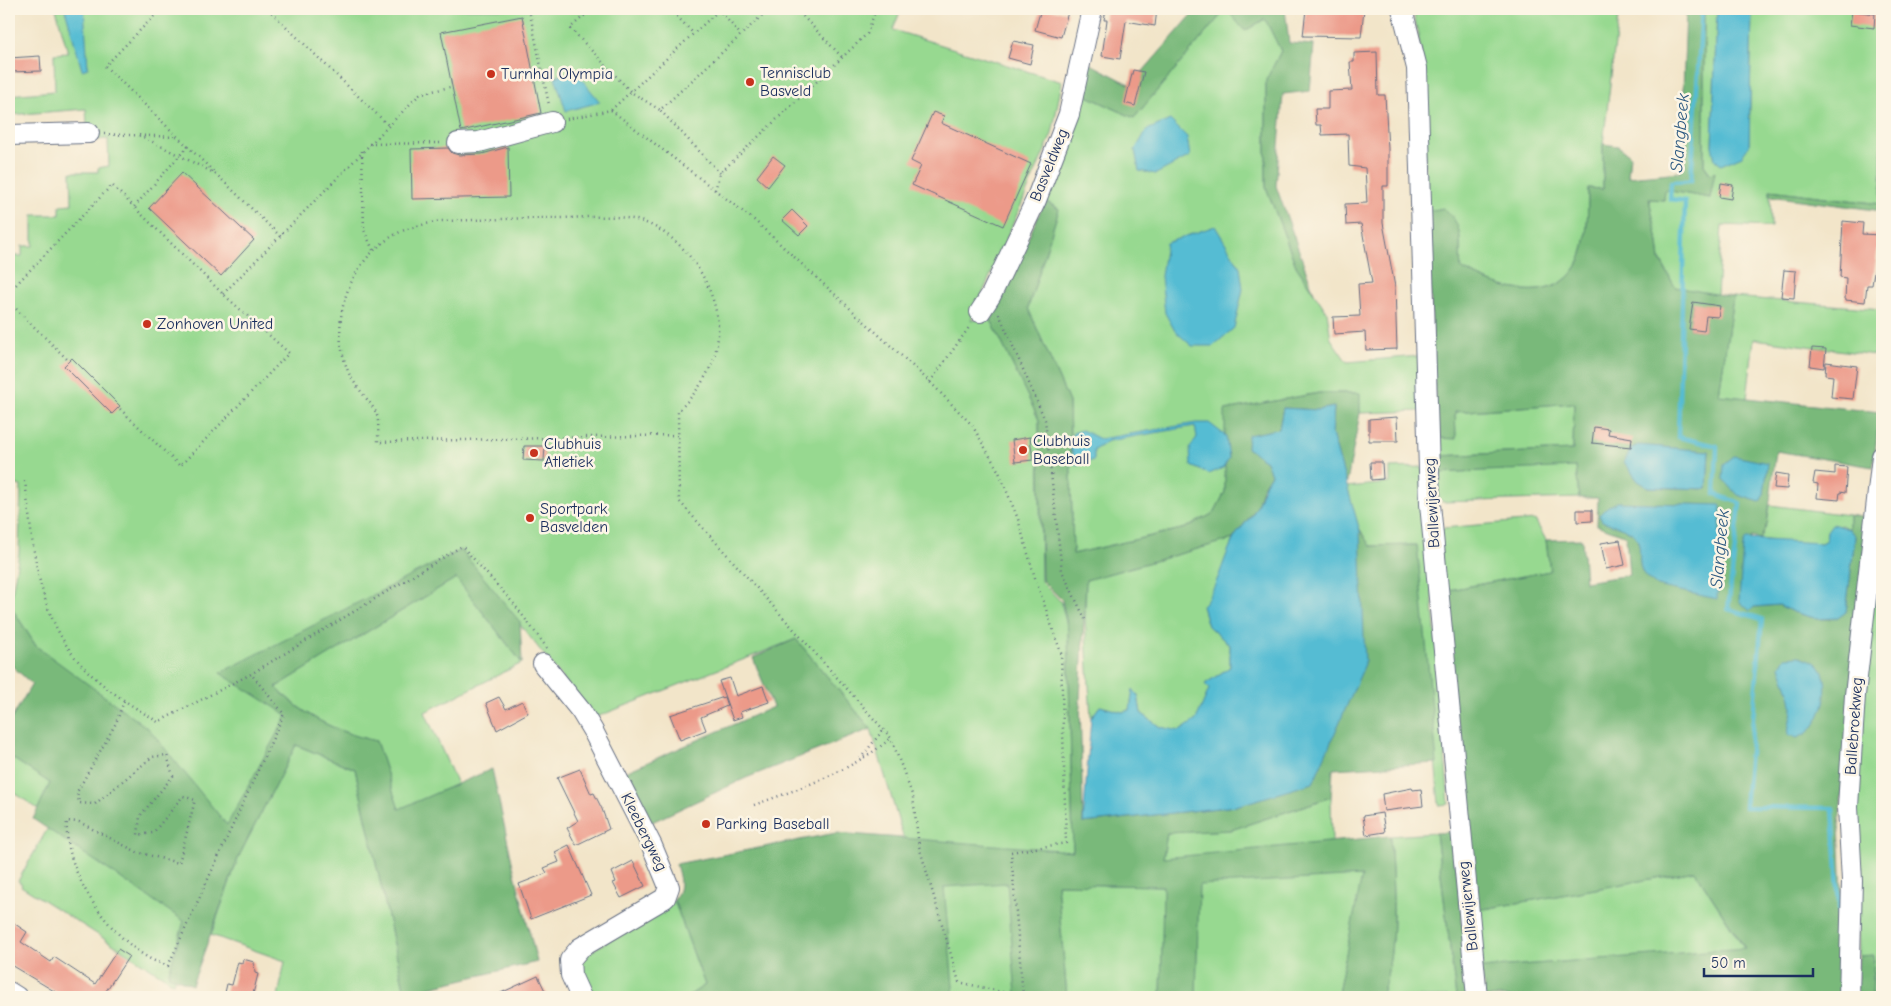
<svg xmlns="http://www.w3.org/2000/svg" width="1891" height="1006" font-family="'Comic Neue',sans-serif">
<rect width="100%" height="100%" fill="#fcf5e5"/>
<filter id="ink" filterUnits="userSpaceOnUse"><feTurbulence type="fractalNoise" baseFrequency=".02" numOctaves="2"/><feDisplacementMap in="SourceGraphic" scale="10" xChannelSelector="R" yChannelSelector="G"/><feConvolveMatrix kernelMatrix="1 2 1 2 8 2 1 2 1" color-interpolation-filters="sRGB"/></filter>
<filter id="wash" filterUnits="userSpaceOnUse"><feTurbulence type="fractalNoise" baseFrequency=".0096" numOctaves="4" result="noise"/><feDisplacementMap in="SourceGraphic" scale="20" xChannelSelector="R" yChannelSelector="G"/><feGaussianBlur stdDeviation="1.12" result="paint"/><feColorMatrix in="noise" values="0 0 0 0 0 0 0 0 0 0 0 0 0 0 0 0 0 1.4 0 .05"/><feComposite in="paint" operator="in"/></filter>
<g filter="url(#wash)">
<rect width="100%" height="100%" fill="#f2e5c9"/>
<g fill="#97d990" stroke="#598477">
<polygon points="56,9 901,9 893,30 1062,82 1052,134 971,320 991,320 1039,420 1041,581 1061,602 1068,630 1073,851 1030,858 1046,997 951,997 871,729 796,639 594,718 461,550 267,675 288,715 229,829 174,983 21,886 22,884 18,881 106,725 36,646 10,605 19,553 21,486 9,483 9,256 22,256 22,246 33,246 33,215 60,215 60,205 72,204 71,172 98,172 98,168 109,166 108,139 97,140 96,126 87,125 86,109 9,115 9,95 55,91 54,54 68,53"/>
<polygon points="1226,9 1265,18 1281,51 1266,81 1266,187 1296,266 1327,312 1331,339 1347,362 1420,356 1421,411 1360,413 1359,393 1319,393 1226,410 1225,492 1214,513 1186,528 1073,554 1069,402 1028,308 1059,209 1045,201 1083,94 1134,118"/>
<path d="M1413 9H1619L1603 144V189L1588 188C1588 209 1588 246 1578 264 1553 308 1495 288 1461 268 1458 242 1466 228 1444 208L1427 211 1421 51Z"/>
<polygon points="1704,9 1717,9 1712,146 1749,146 1752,9 1882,9 1881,204 1770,190 1771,227 1722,225 1717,295 1675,287 1660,259 1657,236 1649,199 1664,200 1665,190 1710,198 1714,173 1711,174 1704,165"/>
<polygon points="1733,297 1882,309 1882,356 1754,339 1747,398 1719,395"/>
<polygon points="1574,403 1573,450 1437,456 1437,438 1456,438 1455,412"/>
<polygon points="1576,466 1579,498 1442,502 1439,498 1437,473"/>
<polygon points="1422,467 1449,804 1439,805 1417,545 1369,546 1355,521 1346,487 1390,483 1390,468"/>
<polygon points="1770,505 1849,515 1849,529 1841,525 1827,531 1826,540 1821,543 1780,542 1760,539 1767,524"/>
<polygon points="1535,520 1546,540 1550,571 1444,591 1440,533 1443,528"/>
<path d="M1233 539C1224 561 1218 588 1202 606L1208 626 1230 645V667L1205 684 1210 689 1196 721 1180 731 1160 727 1141 713 1138 696 1133 690 1130 710 1122 712 1100 706 1091 718 1085 619 1086 580Z"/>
<path d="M456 578 522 663 425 712 457 784 399 810 376 741C336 732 305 717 276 687Z"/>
<polygon points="1874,581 1882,583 1882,997 1872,997 1874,956 1859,956 1855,809"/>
<polygon points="296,745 355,769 405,993 388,997 278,997 285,961 211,935 239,856"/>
<polygon points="9,756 50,783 38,809 9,789"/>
<polygon points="1331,797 1332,842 1163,859 1167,833 1231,830"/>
<path d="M1436 833 1456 997H1381C1398 949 1393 887 1390 836Z"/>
<polygon points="1695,871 1745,949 1481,968 1473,911"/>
<polygon points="1363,876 1337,997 1196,997 1198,884"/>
<polygon points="1057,884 1164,886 1161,997 1067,997"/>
<path d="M674 900 705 985 687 997H590C582 975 572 968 593 950Z"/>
</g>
<g fill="#79b97a" stroke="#4a746c" fill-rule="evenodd">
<polygon points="1197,9 1285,9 1289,43 1314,45 1310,91 1283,94 1276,186 1314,293 1296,266 1266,187 1266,80 1281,51 1265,19 1245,31 1226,9 1134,118 1083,94 1089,63 1131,85"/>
<path d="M1624 9H1704V165L1710 174 1715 172 1710 198 1665 190 1664 200 1649 199 1657 236 1660 260 1675 287 1733 297 1719 395 1880 412 1873 467 1776 451 1767 524 1760 539 1751 537 1750 611 1754 607 1779 605 1793 612 1818 619H1830L1846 612 1855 536 1849 529V515L1868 518 1839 825 1844 943 1840 997H1485L1481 968 1745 948 1695 871 1473 911 1444 591 1550 571 1546 540 1582 539 1585 582 1629 575 1626 536 1597 525 1598 498H1579L1576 467 1437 473V456L1573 450 1574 403 1455 412 1456 439 1437 438 1427 211 1444 208C1466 228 1458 242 1461 268 1495 288 1554 308 1578 264 1588 246 1588 209 1588 188L1603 189V144L1618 146 1630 155 1628 177 1680 172 1686 11ZM1693 303 1705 322 1704 331 1689 329ZM1709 451 1707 489 1647 487ZM1721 505 1664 587 1657 586 1638 542 1635 535 1625 529Z"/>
<polygon points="1882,175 1882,211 1770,196 1770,190 1881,204"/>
<path d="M1045 201 1059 209 1028 308 1069 402 1073 554 1186 528 1214 513 1225 492V410L1319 393H1360V413L1346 487 1332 434 1334 407 1318 410 1283 408 1279 429 1247 448 1266 461 1271 474 1262 488 1257 507 1233 539 1086 580 1080 699 1083 823 1236 806 1360 531 1355 521 1370 546 1417 545 1437 763 1333 769 1331 797 1231 830 1167 833 1163 858 1390 836C1393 887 1398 949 1381 997H1337L1362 876 1199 885 1196 997H1161L1163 886 1057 884 1067 997H977L1016 995 1007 883 944 887 954 997H687L705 985 674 900C683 887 680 879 676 864L836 833 1073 851 1068 630 1062 600 1042 580 1039 420 991 320Z"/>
<path d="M461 550 520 622 522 663 456 578 276 687C303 716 338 733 376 741L399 809 492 769 513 866 537 962 405 993 355 769 296 745 239 856 192 985 168 975 184 921 33 819 50 783 9 756V723L32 684 11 665 9 656V606L10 605 36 646 149 729 227 825 287 715 220 673Z"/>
<polygon points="796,639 871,729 746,778 650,823 623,773 773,707 753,658"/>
<polygon points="1453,832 1470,997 1456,997 1436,833"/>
<polygon points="1874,955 1872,997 1856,997 1859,956"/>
</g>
<g fill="#55bcd3" stroke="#387698">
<polygon points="65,9 84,9 88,68 82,70"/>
<polygon points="1717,9 1752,9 1749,146 1742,156 1721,165 1715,160 1712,146"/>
<polygon points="575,71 600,102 566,111 555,77"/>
<polygon points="1170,120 1187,137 1190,156 1156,174 1139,171 1135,150 1147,130"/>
<polygon points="1215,226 1240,267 1243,289 1234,328 1213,346 1192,346 1175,331 1165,313 1161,276 1166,243"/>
<path d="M1334 407 1332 434 1360 531 1365 664 1313 783 1236 806 1083 823 1091 718 1100 706 1122 712 1130 710 1133 689 1138 696 1141 713 1160 727 1180 731 1196 720 1209 689 1205 684 1230 667V645L1208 626 1202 606C1218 587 1222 562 1233 540 1239 528 1252 518 1257 506 1262 493 1263 486 1271 474L1266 461 1247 448 1248 435 1279 429 1283 408 1318 410Z"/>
<polygon points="1196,423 1209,423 1226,436 1229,458 1223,468 1209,474 1191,466 1190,448 1197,437 1195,426 1108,441 1094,450 1094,460 1076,466 1070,445 1073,433 1082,430 1100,439"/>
<polygon points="1638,445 1709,451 1707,489 1648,487 1638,481 1624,462 1632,448"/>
<polygon points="1734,456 1768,463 1764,494 1760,502 1738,495 1723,479 1724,464"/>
<path d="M1617 502 1721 505 1717 599 1657 586C1652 582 1646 578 1643 573 1636 561 1644 545 1634 535 1626 527 1612 525 1602 521L1599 515 1607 507Z"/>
<polygon points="1832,524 1849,529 1855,536 1846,612 1838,618 1818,619 1793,612 1779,605 1754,607 1750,611 1739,601 1743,545 1746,539 1821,543 1826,540 1827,531"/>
<path d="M1800 656C1807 659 1813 660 1818 665 1833 681 1824 716 1810 730 1807 734 1801 736 1797 738L1789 735C1787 724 1792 718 1792 708 1792 694 1784 680 1780 666L1785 657Z"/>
</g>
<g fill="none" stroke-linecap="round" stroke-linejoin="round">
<polyline stroke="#55bcd3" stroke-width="4.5" points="1702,9 1691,181 1671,182 1670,199 1685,201 1678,437 1717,446 1715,494 1740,503 1728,609 1762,619 1745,807 1833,808 1841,937"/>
</g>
<g id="blocks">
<g fill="#ec9a89">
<polygon points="1041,9 1068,12 1061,37 1035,30"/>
<polygon points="1106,9 1157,9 1155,26 1126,21 1120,59 1102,56 1107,20 1104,20"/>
<polygon points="1306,9 1364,9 1361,37 1303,36"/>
<polygon points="1852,11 1875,14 1874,28 1850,25"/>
<polygon points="522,16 541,113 461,131 441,32"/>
<polygon points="1013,41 1034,45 1030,64 1008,58"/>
<polygon points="1377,52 1378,95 1385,95 1388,149 1388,186 1383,186 1383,223 1395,287 1397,349 1366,350 1365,332 1334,334 1333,317 1360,316 1358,284 1372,283 1361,224 1346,225 1345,204 1367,203 1365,168 1349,166 1348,134 1322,135 1321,125 1316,125 1315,109 1328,109 1328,91 1352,90 1350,62 1354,62 1354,53"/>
<polygon points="40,56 41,71 9,72 9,58"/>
<polygon points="1133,70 1144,72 1135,106 1125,103"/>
<polygon points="933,112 944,116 941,123 1031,164 1003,226 912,185 921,166 911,161"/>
<polygon points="508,147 509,197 412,199 411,149 448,148 452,153 459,155 482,154"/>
<polygon points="773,156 785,165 768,187 757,177"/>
<polygon points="182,173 254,240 221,276 149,208"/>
<polygon points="1721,183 1733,185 1731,199 1719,197"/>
<polygon points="792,210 808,226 799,235 782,220"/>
<polygon points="1843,221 1863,223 1862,234 1880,235 1872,285 1867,285 1865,302 1845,300 1846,278 1840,277"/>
<polygon points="1784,270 1796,271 1794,298 1781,297"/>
<polygon points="1693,302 1720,306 1718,317 1706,316 1704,331 1689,329"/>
<polygon points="1812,348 1826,349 1824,368 1810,366"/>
<polygon points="72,358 120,406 112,414 64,366"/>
<polygon points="1826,362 1857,366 1853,399 1831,397 1833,376 1825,375"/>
<polygon points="1397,417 1398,441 1369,441 1369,419"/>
<polygon points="1594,427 1609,429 1608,434 1632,438 1631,447 1592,443"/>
<polygon points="1030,437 1033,460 1015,462 1012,440"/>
<polygon points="524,446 545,446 544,461 523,460"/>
<polygon points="1370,462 1382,462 1383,479 1371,480"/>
<polygon points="1835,466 1847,467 1845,493 1840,492 1839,500 1817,498 1818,484 1813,483 1815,472 1835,474"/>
<polygon points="1776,473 1788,475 1787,489 1774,488"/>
<polygon points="1577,510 1592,510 1592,521 1577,522"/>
<polygon points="1620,540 1625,565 1606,569 1601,543"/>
<polygon points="730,678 736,696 763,686 769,702 740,712 742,717 733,720 719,681"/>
<polygon points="499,697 506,709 522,701 528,713 497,730 486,703"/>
<polygon points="724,697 727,706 701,717 706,730 680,740 670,715"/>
<polygon points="580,769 591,794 594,793 602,809 609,829 576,845 567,828 578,821 557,778"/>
<polygon points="1412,788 1413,790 1421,789 1423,806 1384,811 1382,794"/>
<polygon points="1382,813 1385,832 1366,835 1363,816"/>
<polygon points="569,845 591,895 531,919 519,884 547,873 544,868 559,862 555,852"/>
<polygon points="633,861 645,886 621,898 613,883 616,882 612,872"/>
<polygon points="9,920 27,932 21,942 51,962 54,957 95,984 118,949 129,956 102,997 64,997 9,964"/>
<polygon points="243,959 254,962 255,973 258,974 253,994 249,993 248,997 224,997 227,984 232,985 238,962 242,963"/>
<polygon points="538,976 548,997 492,997"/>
</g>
</g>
</g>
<g filter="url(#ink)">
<use href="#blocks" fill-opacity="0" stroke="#666f83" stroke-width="1"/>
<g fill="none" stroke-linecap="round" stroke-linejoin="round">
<g stroke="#666f83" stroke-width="22">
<g id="minor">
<polyline points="1402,9 1417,68 1430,504 1477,997"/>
<polyline points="9,135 89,133"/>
<polyline points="458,143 479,142 552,122"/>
<polyline points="980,312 991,295 1036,200 1069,114 1092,9"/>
<polyline points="543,664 581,711 593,731 652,846 669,887 665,898 580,948 570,960 571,975 581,997"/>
<polyline points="9,992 17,997"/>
<polyline points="1849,997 1852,881 1848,807 1851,758 1855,695 1882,456"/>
</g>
</g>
<g stroke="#666f83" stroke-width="2.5" stroke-dasharray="1 4" stroke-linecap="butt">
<polyline points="161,9 105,66 216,174"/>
<polyline points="268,9 388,125"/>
<polyline points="529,9 549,105"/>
<polyline points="592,9 570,28 631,92 660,110"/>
<polyline points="670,9 694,34"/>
<polyline points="718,9 741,35"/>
<polyline points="796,9 843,58"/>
<polyline points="611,110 718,11"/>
<polyline points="567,119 611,110 754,220 930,382 972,425 999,472 1018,519 1035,578 1061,653 1066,843 1011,852 1023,997"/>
<polyline points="104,134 176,137"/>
<polyline points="139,135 216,174 281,237"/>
<polyline points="369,144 443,143"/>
<polyline points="362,151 364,230 373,250"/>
<polyline points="720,173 660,110 769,9"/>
<polyline points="715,190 720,173 867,34 876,9"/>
<polyline points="9,292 112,185 134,207 188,146"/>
<polyline points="223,294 420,94 450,87"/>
<polyline points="9,302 67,359"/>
<polyline points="999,314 1045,420 1062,571 1085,619"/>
<polyline points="930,382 970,326"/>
<polyline points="120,409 180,466 289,353 223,294 134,207"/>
<path d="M677 435 378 442C378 434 379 423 377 415 374 405 354 386 348 371 327 319 350 257 400 232 413 226 427 224 440 221 480 220 519 218 558 218 581 218 604 215 626 218 670 223 705 266 715 307 726 348 707 383 678 411L679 501 891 738 913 797 919 846 959 982 1023 997"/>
<path d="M25 481C33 542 35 605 74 656 96 684 129 704 158 722L251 674 462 546 514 604 547 648"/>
<path d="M124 701 116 723 77 792 79 803 95 804 152 757 167 755 173 776 140 816 138 835 153 833 183 796 195 800 179 863 137 852 79 822 67 821C63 870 106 932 147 957 153 961 161 963 168 966L284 714 251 674"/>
<polyline points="860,759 883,730"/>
<path d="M754 805C801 788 852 771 891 738"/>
</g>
<use href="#minor" stroke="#fff" stroke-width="20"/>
</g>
</g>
<g fill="#c8321e" stroke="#fcf5e5" stroke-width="2">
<circle cx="491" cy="74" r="5"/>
<circle cx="750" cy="82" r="5"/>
<circle cx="147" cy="324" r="5"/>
<circle cx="1023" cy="450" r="5"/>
<circle cx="534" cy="453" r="5"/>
<circle cx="530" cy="518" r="5"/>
<circle cx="706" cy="824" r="5"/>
</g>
<g text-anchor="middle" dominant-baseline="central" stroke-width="5" stroke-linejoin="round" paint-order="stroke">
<g font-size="16" fill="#1b2f5e" stroke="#fcf5e5" text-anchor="start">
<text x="760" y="73">Tennisclub<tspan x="760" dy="18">Basveld</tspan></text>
<text x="501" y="74">Turnhal Olympia</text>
<text x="157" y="324">Zonhoven United</text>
<text x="1033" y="441">Clubhuis<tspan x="1033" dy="18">Baseball</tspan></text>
<text x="544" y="444">Clubhuis<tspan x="544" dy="18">Atletiek</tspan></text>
<text x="540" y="509">Sportpark<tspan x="540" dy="18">Basvelden</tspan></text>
<text x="716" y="824">Parking Baseball</text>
</g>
<g font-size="16" fill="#1b2f5e" stroke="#fcf5e5">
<text transform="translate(1049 165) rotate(-68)">Basveldweg</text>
<text transform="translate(1432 503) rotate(-93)">Ballewijerweg</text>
<text transform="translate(1854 726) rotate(-86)">Ballebroekweg</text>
<text transform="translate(644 832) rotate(64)">Kleebergweg</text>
<text transform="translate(1468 906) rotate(-96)">Ballewijerweg</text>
</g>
<g font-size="18" font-style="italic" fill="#2c5981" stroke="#fcf5e5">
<text transform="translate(1680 133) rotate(-85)">Slangbeek</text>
<text transform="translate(1720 549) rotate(-85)">Slangbeek</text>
</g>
</g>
<rect width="1891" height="1006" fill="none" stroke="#fcf5e5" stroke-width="30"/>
<path d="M1704 968v8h109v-8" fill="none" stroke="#1b2f5e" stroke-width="2.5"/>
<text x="1711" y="968" font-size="15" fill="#1b2f5e" stroke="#fcf5e5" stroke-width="4" paint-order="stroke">50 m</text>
</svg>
